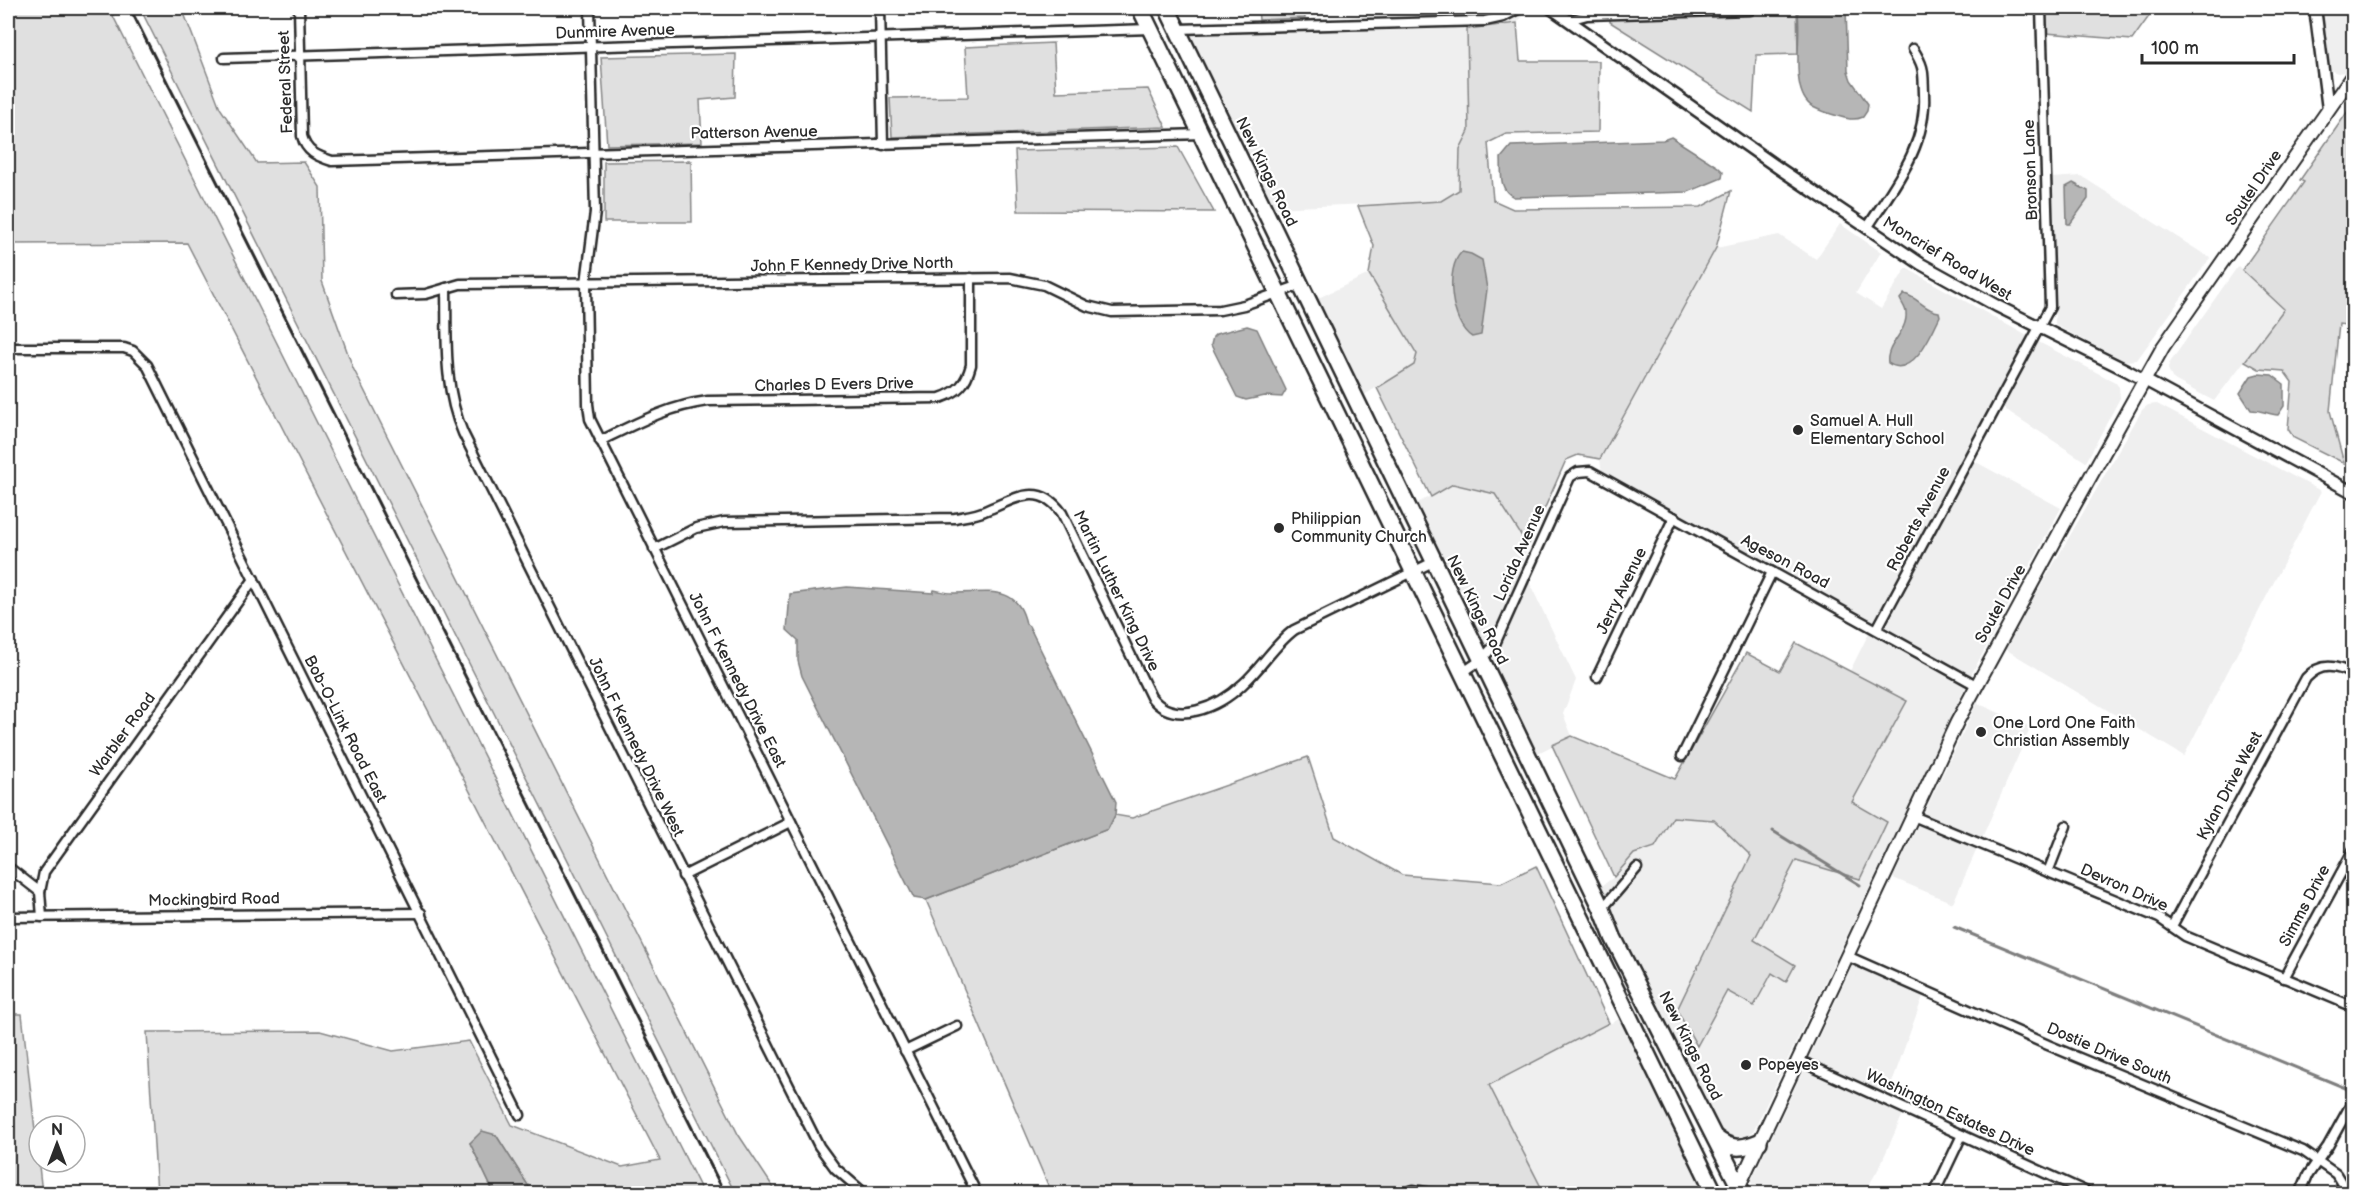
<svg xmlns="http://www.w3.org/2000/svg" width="2361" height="1201" font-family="'Balsamiq Sans',sans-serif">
<rect width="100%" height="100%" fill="#fff"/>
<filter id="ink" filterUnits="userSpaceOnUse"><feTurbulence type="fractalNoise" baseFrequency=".0167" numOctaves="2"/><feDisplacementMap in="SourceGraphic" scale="12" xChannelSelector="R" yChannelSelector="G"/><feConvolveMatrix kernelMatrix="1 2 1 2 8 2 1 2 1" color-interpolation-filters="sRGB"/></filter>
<g filter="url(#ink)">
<g fill="#efefef">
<polygon points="1412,8 1530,8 1517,23 1467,29 1469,131 1460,149 1460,190 1441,201 1270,208 1187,33 1412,30"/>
<polygon points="2320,8 2353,8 2353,61 2344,72 2338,73 2332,71 2328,63"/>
<polygon points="2081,176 2210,258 2137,360 2125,361 2055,325 2051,178"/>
<polygon points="1840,224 1881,252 1856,293 1881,309 1906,268 2029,337 2115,382 2119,387 2120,398 2086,462 1994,402 1965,456 2061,508 1971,675 1755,1128 1747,1138 1740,1143 1720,1134 1599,888 1614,877 1634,854 1655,847 1673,817 1714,820 1751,856 1678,1010 1697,1046 1727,990 1772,973 1786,982 1795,965 1754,940 1796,860 1852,802 1907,701 1850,671 1874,623 1602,473 1600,459 1716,248 1779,235 1816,259"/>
<polygon points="2238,266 2284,309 2214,401 2176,381 2172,378 2168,369 2169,364"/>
<polygon points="1369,274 1417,354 1414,365 1359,398 1312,301"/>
<polygon points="2157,404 2321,491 2184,756 2005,649 2142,410 2148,405"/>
<polygon points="1453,484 1495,494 1528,546 1521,565 1576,680 1563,714 1572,736 1532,756 1412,506"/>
<polygon points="1977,703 2031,727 1953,903 1893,878"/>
<polygon points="1853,964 1923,996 1884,1105 1903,1114 1879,1168 1864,1193 1755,1193 1751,1182 1754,1175"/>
<polygon points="1621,1018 1704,1189 1706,1193 1544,1193 1489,1085"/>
</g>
<g fill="#e0e0e0" stroke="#868686" stroke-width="1.5">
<polygon points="8,8 109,8 703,1193 540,1193 529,1187 496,1135 470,1143 494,1193 157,1193 147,1032 320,1031 393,1051 469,1041 512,1125 622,1167 660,1160 187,243 8,244"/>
<polygon points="140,8 182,8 220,108 257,163 304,162 320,187 322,281 353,368 738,1134 777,1193 735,1193"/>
<polygon points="1258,8 1304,8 1305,18 1259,20"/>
<polygon points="1609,8 1797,8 1798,54 1756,55 1753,112 1610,22"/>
<polygon points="2045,8 2155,8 2132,40 2046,33"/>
<polygon points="1517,23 1520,61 1599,61 1598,132 1506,134 1488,143 1493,200 1513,209 1701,207 1731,191 1716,248 1600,459 1578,455 1566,460 1528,546 1495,494 1453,484 1431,497 1377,388 1414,365 1417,354 1369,274 1374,246 1358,206 1441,201 1459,190 1460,149 1469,131 1467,29"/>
<polygon points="1053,43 1056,92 1148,89 1166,127 892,137 890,98 968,97 965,47"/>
<polygon points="736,54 735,97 700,100 702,143 607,145 601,57"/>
<polygon points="2353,104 2353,326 2339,324 2330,411 2344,463 2294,438 2288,429 2292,382 2284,371 2259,369 2245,361 2284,309 2242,270 2304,182 2300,180"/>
<polygon points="1178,147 1214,212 1018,211 1015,151"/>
<polygon points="691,161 692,222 604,222 604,162"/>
<polygon points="1796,643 1907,701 1852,802 1887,822 1860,879 1796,860 1754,940 1795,965 1786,982 1772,973 1754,1006 1727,991 1697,1046 1677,1010 1751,856 1714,820 1673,817 1655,847 1634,854 1614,877 1552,745 1572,736 1675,779 1746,653 1780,671"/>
<polygon points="1308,757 1334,837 1402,875 1501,883 1536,866 1609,1023 1489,1085 1544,1193 1046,1193 1048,1185 926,900 1108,829 1115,815 1132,818"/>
<polygon points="8,1014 22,1014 42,1193 8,1193"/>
</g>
<g fill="#b6b6b6" stroke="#7e7e7e" stroke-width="1.5">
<path d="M1797 8H1846L1848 71 1851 80 1868 104 1867 111 1863 117C1852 122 1842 117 1831 114 1825 112 1818 110 1813 107 1787 92 1804 32 1797 8Z"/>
<path d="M1671 137 1718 167 1723 172 1722 178 1688 192 1514 197C1498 190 1502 173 1501 158L1511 146 1663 140Z"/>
<polygon points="2073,183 2088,191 2088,199 2070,224 2067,224 2066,187"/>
<path d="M1462 252 1471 254 1482 260 1487 289 1481 335 1472 337C1451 325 1444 267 1462 252Z"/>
<path d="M1904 294C1918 297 1925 311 1939 312L1940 316C1932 333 1912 380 1888 363 1885 345 1908 332 1906 313 1906 308 1902 304 1900 299Z"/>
<polygon points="1247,326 1257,329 1286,390 1282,397 1265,396 1246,400 1237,397 1211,345 1213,337 1216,334"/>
<path d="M2258 374 2272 375 2284 384V406L2278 415C2268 414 2261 410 2251 410L2240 393 2251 376Z"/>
<path d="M847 587 933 593 934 590C940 591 946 593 953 593 983 594 1018 582 1026 624L1029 626 1116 802 1115 815 1108 829 926 900 914 898 802 676 798 661V640L787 630 790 594Z"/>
<polygon points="482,1131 496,1135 529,1187 540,1193 494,1193 470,1143"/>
</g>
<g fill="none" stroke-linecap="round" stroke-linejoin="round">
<g stroke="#7e7e7e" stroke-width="3">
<polyline points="1773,831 1860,885"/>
<polyline points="1954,927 2348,1089"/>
</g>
<g stroke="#2b2b2b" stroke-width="13">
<g id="street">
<path d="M299 8 302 136C306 152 317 156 332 161L1201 134"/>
<polyline points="590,8 595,212 586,283 588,404 590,419 977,1194"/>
<polyline points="880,8 883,145"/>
<polyline points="1569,20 1587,15 1750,10"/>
<polyline points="1178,29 1485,21 1503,17 1520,8"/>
<polyline points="224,58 1151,29"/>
<path d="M1867 228C1894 186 1927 147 1924 93 1923 71 1925 68 1913 49"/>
<path d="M446 288C447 337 443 387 463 433L819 1146 835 1168 865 1194"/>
<polyline points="396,295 426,294 460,284 1010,278 1044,285 1087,306 1112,312 1220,310 1244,305 1300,285"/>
<polyline points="8,348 124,348 133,351 147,365 520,1115"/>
<path d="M600 441C635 424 668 406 708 401L940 398C958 392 966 384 971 365V278"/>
<path d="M654 549 696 528 724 522 955 518C966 516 977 515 987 510 1015 499 1039 481 1062 513L1151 697C1175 728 1220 706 1243 684 1262 667 1274 645 1294 630L1433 562"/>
<polyline points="1877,629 2050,307 2041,8"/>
<polyline points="1462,673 1481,660 1494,646 1570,477 1578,472 1590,471 1976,685"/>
<polyline points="1597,677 1674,517"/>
<polyline points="1682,756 1772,572"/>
<polyline points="1913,816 2159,918 2185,936 2354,1007"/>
<polyline points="8,867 40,892"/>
<polyline points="2048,872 2066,826"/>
<polyline points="683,876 791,822"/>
<polyline points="1602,909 1637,868"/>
<polyline points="8,917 421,913"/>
<polyline points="42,917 40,892 44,872 254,579"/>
<path d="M2172 926 2306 678C2321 662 2336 665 2354 675"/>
<polyline points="1847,956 2048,1045 2303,1151 2336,1174 2348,1194"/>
<polyline points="2284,978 2354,849"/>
<polyline points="905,1051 957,1026"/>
<polyline points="1798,1060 2091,1194"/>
<polyline points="1403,1194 1413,1190 1438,1194"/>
<polyline points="1934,1194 1962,1135"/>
<polyline points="2300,1194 2308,1175 2328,1146 2354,1099"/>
</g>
</g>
<g stroke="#2b2b2b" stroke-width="15">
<g id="secondary">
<polyline points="1551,8 1780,169 1921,264 1997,306 2126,370 2354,493"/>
<polyline points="2315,8 2328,109"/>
</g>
</g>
<g stroke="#2b2b2b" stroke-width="16">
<polyline id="primary" points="1737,1190 1957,722 2074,506 2163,347 2354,73"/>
</g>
<g stroke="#2b2b2b" stroke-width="20">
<g id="highway">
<polyline points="1140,8 1715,1194"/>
<polyline points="1167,8 1602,909 1613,937 1743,1194"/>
<path d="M1716 1138C1731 1150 1742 1149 1759 1142"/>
</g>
</g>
<use href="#street" stroke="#fff" stroke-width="8"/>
<use href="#secondary" stroke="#fff" stroke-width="10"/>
<use href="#primary" stroke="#fff" stroke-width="12"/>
<use href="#highway" stroke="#fff" stroke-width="15"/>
<polyline stroke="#2b2b2b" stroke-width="3" points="130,8 725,1194"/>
</g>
</g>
<g fill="#2b2b2b" stroke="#fff" stroke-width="2">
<circle cx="1798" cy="430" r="6"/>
<circle cx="1279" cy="528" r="6"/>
<circle cx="1981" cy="732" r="6"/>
<circle cx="1746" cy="1065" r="6"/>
</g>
<g text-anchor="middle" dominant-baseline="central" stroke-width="4.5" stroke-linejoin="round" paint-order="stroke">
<g font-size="16" fill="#2b2b2b" stroke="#fff">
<text transform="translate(615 32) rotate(-2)">Dunmire Avenue</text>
<text transform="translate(286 82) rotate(-92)">Federal Street</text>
<text transform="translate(754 133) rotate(-1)">Patterson Avenue</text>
<text transform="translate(2031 170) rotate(-92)">Bronson Lane</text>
<text transform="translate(1266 172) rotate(64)">New Kings Road</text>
<text transform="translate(2254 188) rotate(-56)">Soutel Drive</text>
<text transform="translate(1947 259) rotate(31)">Moncrief Road West</text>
<text transform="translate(852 265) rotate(-1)">John F Kennedy Drive North</text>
<text transform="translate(834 385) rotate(-1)">Charles D Evers Drive</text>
<text transform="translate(1919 519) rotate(-62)">Roberts Avenue</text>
<text transform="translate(1520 553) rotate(-66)">Lorida Avenue</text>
<text transform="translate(1785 562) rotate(28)">Ageson Road</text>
<text transform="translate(1116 591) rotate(64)">Martin Luther King Drive</text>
<text transform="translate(1622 591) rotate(-64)">Jerry Avenue</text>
<text transform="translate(2001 604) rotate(-61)">Soutel Drive</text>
<text transform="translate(1477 610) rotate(64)">New Kings Road</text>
<text transform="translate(737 680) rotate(63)">John F Kennedy Drive East</text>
<text transform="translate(345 729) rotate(63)">Bob-O-Link Road East</text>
<text transform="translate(123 735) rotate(-54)">Warbler Road</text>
<text transform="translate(636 747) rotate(64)">John F Kennedy Drive West</text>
<text transform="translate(2230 786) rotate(-62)">Kylan Drive West</text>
<text transform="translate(2124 888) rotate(24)">Devron Drive</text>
<text transform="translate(214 900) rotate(-1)">Mockingbird Road</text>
<text transform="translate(2305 906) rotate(-62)">Simms Drive</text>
<text transform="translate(1690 1046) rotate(63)">New Kings Road</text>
<text transform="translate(2109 1054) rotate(23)">Dostie Drive South</text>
<text transform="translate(1950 1113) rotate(25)">Washington Estates Drive</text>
</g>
<g font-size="16" fill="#2b2b2b" stroke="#fff" text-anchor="start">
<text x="1810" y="421">Samuel A. Hull<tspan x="1810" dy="18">Elementary School</tspan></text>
<text x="1291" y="519">Philippian<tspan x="1291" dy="18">Community Church</tspan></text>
<text x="1993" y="723">One Lord One Faith<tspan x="1993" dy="18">Christian Assembly</tspan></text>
<text x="1758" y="1065">Popeyes</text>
</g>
</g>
<rect width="2361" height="1201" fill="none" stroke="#fff" stroke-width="30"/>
<rect x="15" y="15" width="2331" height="1171" fill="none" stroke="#2b2b2b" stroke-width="2" filter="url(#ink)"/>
<g transform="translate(57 1144)"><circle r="28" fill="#ffffff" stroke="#aaaaaa" stroke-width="1.5"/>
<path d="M0-4.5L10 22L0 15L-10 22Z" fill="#2b2b2b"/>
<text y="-9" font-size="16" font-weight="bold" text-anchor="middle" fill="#2b2b2b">N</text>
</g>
<path d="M2142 54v9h152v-9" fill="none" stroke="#2b2b2b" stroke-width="3"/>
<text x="2151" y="54" font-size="18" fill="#2b2b2b" stroke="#ffffff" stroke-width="4.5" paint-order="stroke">100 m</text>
</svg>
